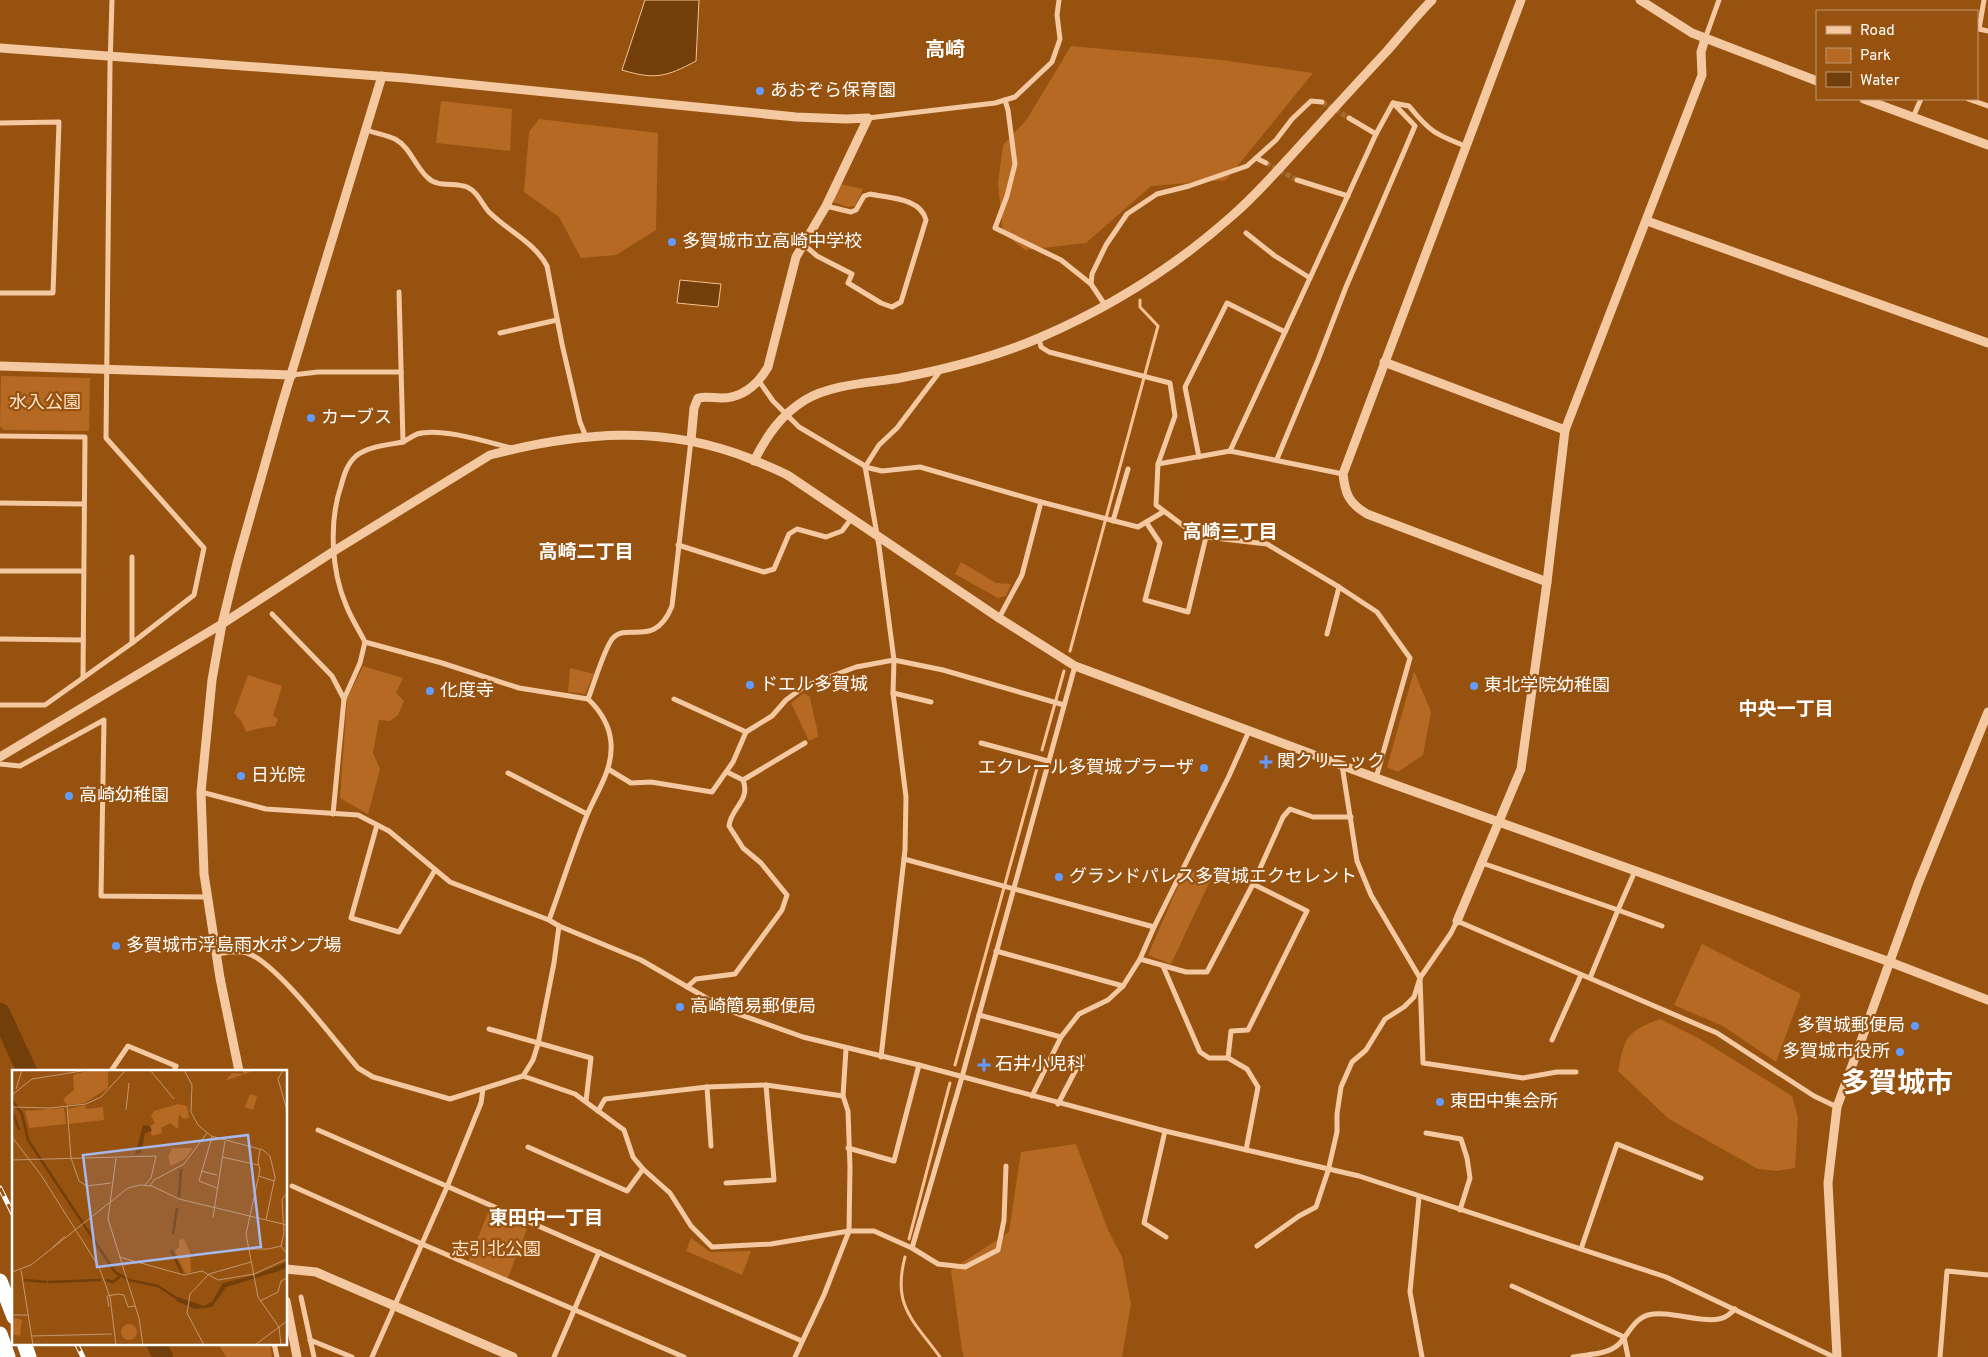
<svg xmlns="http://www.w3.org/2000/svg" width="1988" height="1357" font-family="Overpass,'Noto Sans JP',sans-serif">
<rect width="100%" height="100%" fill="#975210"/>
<g fill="#b66923">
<polygon points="1071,46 1222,60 1313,73 1226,180 1151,186 1086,243 1025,250 1003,233 998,183 1003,145 1027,119"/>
<polygon points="441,101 512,109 510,151 436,143"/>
<polygon points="539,119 658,133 656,230 616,255 581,258 559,217 524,192 529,132"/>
<polygon points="840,184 863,189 855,206 848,207 833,202"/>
<polygon points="1,376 90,378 89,431 4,430 0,426"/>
<polygon points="961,562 996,583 1011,584 1006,596 998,598 955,574"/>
<polygon points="363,666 403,678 396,693 404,701 398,715 390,721 379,720 373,753 380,769 368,814 340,798 347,699"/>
<polygon points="570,668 594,674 585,694 568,692"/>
<polygon points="1414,671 1431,712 1423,755 1398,772 1387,767"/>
<polygon points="248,675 282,686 273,716 278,719 275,726 260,728 246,732 242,722 234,713"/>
<path d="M804 693 810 697C812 710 817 724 818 737L809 741 791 703Z"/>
<polygon points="1186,868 1211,879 1171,964 1148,955"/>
<polygon points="1702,944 1801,994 1776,1062 1723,1026 1674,1005"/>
<path d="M1660 1019 1700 1039 1792 1096 1798 1117 1795 1168 1777 1171 1758 1169 1669 1119 1618 1071C1625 1036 1626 1032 1660 1019Z"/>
<polygon points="1076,1144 1108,1230 1122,1257 1131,1304 1122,1357 964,1357 962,1350 951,1270 1009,1232 1021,1152"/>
<polygon points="488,1213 527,1229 507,1280 468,1262"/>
<polygon points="691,1238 710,1252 751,1251 742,1275 686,1251"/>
<polygon points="218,1343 270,1343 272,1357 226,1357"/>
</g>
<g fill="#723e0a" stroke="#f7c191">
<path d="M645 0H699L696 61C666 77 655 80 622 70Z"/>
<polygon points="680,280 721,284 718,307 677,303"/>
</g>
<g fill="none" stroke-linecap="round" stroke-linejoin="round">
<g stroke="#f7c191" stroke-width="3">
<polyline points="1070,651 1158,326 1140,307 1140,300"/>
<polyline points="1042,750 1064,671"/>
<polyline points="955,1065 1037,768"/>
<polyline points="909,1239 950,1083"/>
<path d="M905 1257C892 1306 913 1320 940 1357"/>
</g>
<g stroke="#723e0a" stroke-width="20">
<polyline points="0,1013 27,1071"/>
<polyline points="156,1343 163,1357"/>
</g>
<g stroke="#a76c34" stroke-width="5" stroke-dasharray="5 2.5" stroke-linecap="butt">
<polyline points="1322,102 1349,118"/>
<polyline points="1266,163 1297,180"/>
</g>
<g stroke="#f4c8a0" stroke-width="5">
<polyline points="1984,0 1979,29 1988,31"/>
<polyline points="1705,39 1719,0"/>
<polyline points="1968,99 1988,106"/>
<polyline points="1005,100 1008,110 1015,164 1007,196 995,228 1061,260 1091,284 1105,305"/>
<polyline points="1913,117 1921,99"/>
<polyline points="868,118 995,103 1015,97 1052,62 1060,39 1057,15 1059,0"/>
<polyline points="1349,118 1376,134"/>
<polyline points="0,123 59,122 53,293 0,293"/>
<path d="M366 130C375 133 386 135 395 139 410 147 415 166 427 177 437 188 454 182 467 187 478 192 481 203 489 212 508 231 535 243 547 266L562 344 580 422 586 437"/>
<polyline points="1256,158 1266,163"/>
<polyline points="1297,180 1348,196"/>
<path d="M803 244 817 256 852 274 848 283 881 303 892 307 901 302 926 220C921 198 889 198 870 194L864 196 856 210 851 212 826 206"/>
<path d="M1310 278 1376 134 1393 103 1409 106C1430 132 1435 134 1465 146"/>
<polyline points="1091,284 1092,274 1106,245 1127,214 1157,194 1189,186 1247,166 1276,140 1292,119 1311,101 1322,102"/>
<path d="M399 292 403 442C408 439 413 436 417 434 440 427 488 442 511 448"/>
<polyline points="500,333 557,320"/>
<polyline points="1039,338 1041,347 1049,352 1170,383 1175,416 1158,464"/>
<polyline points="941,370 897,428 879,445 865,467 882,471 920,467 1041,502 1138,527 1163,512"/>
<polyline points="292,375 318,372 401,372"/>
<polyline points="759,381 773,401 799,427 865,466 879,546 894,660 893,693 906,797 905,850 881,1057"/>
<polyline points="0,436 85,437 83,678"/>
<path d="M403 442C389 445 368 446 356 456 347 464 344 475 341 486 329 521 331 570 346 605 351 618 359 630 365 642L442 663 519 688 588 699"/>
<polyline points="1230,451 1310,278 1275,256 1246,233"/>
<polyline points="1199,457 1185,387 1227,303 1285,332"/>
<polyline points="1277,459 1318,360 1346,287 1415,126 1393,103"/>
<polyline points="1343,474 1230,451 1158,464 1156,505 1197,536 1267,544 1339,587 1377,612 1410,658 1376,778"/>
<polyline points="0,503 84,504"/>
<polyline points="1113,521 1128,469"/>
<polyline points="1146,522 1160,543 1145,600 1188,612 1206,537"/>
<polyline points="678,545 764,572 774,569 789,534 797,529 826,537 842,531 851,519"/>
<polyline points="132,557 132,643"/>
<polyline points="0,571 83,571"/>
<polyline points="272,614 332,676 344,699"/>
<polyline points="999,618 1022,575 1041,502"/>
<polyline points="1327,634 1339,587"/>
<polyline points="0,639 83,640"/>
<polyline points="893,693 931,702"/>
<polyline points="674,699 746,732"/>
<polyline points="0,705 45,705 132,643 194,595 204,548 106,438 110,65 112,0"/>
<polyline points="981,743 1048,761"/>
<polyline points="0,764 20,766 104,720 101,896 208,897"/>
<polyline points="1342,765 1357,861 1371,895 1420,978 1423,1063 1523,1078 1557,1072 1576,1072"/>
<polyline points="608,769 631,783 651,782 712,792 733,762 746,732 772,716 786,700 805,686 856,667 894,660 943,670 1064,705"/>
<polyline points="727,772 743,780 805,743"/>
<polyline points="508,773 587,814"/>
<polyline points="201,792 266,809 358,815 389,831 450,882 549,920 559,926 641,960 727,1010 803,1037 919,1065 1165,1131 1359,1176 1666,1277 1834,1357"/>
<polyline points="333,814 344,699 360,663 365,642"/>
<polyline points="377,825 351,918 399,932 435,870"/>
<polyline points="904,859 1154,927 1140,959 1186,972 1207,972 1253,884 1283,817 1290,809 1313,817 1351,817"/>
<polyline points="1482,863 1618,910 1590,978"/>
<polyline points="1635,871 1618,910 1662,926"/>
<path d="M549 920C562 885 573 849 587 815 597 791 613 770 611 743 610 726 600 710 588 699 593 687 605 646 613 638 627 622 655 649 672 606L691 440"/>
<polyline points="1154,927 1229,776 1249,731"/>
<polyline points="996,951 1123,986"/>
<path d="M216 954C226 953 236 950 247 953 276 962 336 1042 358 1068L373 1077 450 1099 523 1076 533 1060 538 1044 554 963 559 926"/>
<polyline points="1163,966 1200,1052 1209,1058 1228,1058 1231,1031 1248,1030 1307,911 1253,884"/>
<path d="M687 987 696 979 735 974 782 910 787 895 761 863 743 848 729 826C731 807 751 801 743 780"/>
<polyline points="979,1015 1061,1037"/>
<polyline points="489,1029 591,1058 586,1101"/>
<polyline points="1552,1040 1581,975"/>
<polyline points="1228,1058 1247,1069 1258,1087 1246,1150"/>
<polyline points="111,1071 128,1046 176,1066 174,1071"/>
<polyline points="523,1076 575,1094 624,1130 633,1157 643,1169 670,1193 691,1226 712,1247 771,1244 849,1231 874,1231 912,1248 938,1264 965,1267 998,1250 1004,1220 1006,1166"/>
<polyline points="707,1087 711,1146"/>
<polyline points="1032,1096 1061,1037 1079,1014 1108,1000 1123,986 1140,959"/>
<polyline points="1058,1104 1083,1056"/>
<polyline points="598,1111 605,1099 707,1087 766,1085 843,1096"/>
<polyline points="318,1130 802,1341"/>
<polyline points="1165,1131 1144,1223 1166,1237"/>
<polyline points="1426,1133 1461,1139 1467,1158 1470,1178 1460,1210"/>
<polyline points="528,1147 627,1191 643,1169"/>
<polyline points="848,1148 894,1161 919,1065"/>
<polyline points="726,1183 774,1180 766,1085"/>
<polyline points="292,1186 422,1244 684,1357"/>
<polyline points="1419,1197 1410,1292 1422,1357"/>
<polyline points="1257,1246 1299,1216 1316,1207 1328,1171 1337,1132 1337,1114 1341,1087 1352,1062 1366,1050 1385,1019 1404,1007 1414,997 1420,978 1451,933 1457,921 1717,1033 1814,1096 1837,1107"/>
<polyline points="912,1248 962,1077 1075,666"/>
<polyline points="1581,1249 1617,1144 1701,1178"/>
<polyline points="1512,1286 1624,1337 1628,1357"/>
<polyline points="301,1297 314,1357"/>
<polyline points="310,1340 352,1357"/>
<polyline points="274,1343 277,1357"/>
<polyline points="372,1357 447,1187 481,1103 483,1089"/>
<polyline points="554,1357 599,1252"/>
<polyline points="795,1357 824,1295 849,1231 850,1167 848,1111 843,1096 846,1049"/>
<path d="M1573 1357C1588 1354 1606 1355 1618 1345 1628 1335 1634 1319 1648 1315 1669 1309 1707 1326 1725 1317 1729 1315 1732 1312 1735 1309"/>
<polyline points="1940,1357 1947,1271 1988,1275"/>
</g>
<g stroke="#f4c8a0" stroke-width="9">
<path d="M1521 0 1343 474C1345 494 1349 503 1367 514L1547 582"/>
<polyline points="1640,0 1692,33 1817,81"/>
<path d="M0 48 405 78 796 117 846 119 868 118 826 206 796 257 768 367C758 384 743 398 721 398 713 398 706 396 698 398L694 408 691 440"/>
<polyline points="1864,99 1988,145"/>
<polyline points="1647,221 1988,343"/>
<polyline points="1384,362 1565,430"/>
<polyline points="0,366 292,375"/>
<path d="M754 461C767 435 781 415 805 400 832 384 870 383 900 378 947 369 995 357 1039 338 1109 308 1176 266 1233 215 1256 195 1277 171 1298 148 1327 116 1357 83 1387 51 1402 34 1416 16 1432 0"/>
<path d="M0 757 222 624 334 551 490 455C578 432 665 424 751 459 764 465 777 469 789 476L999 618 1075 666 1376 778 1890 962 1988 1000"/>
<polyline points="1457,921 1521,769 1547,582 1565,430 1702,75 1701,52 1705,39"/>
<polyline points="239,1071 220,978 204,874 201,792 212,680 222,624 237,563 282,404 382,76"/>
<polyline points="286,1269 316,1272 513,1357"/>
<polyline points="286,1301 297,1357"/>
<polyline points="1837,1357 1828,1183 1837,1107 1918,884 1988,712"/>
</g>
<g stroke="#fff" stroke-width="15">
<polyline points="0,1281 14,1317"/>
<polyline points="0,1334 8,1357"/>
<polyline points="24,1343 29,1357"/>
</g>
<g stroke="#fff" stroke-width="5">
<g id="rail">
<polyline points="0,1188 14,1216"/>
<polyline points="76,1343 83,1357"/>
</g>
</g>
<use href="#rail" stroke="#975210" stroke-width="3" stroke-dasharray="9" stroke-linecap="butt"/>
</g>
<g fill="#639bff" stroke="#975210" stroke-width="2">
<circle cx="760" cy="91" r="5"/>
<circle cx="672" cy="242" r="5"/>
<circle cx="311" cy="418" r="5"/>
<circle cx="750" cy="685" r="5"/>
<circle cx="1474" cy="686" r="5"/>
<circle cx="430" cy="691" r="5"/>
<path d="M1263.5 754.5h5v5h5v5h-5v5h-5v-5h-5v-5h5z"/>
<circle cx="1204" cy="768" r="5"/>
<circle cx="241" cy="776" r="5"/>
<circle cx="69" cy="796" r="5"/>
<circle cx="1059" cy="877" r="5"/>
<circle cx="116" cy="946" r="5"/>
<circle cx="680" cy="1007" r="5"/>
<circle cx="1915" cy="1026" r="5"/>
<circle cx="1900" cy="1052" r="5"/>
<path d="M981.5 1057.5h5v5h5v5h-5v5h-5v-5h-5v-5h5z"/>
<circle cx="1440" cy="1102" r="5"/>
</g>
<g text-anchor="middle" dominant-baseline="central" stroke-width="4.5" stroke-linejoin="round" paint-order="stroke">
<g font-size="18" fill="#fff" stroke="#975210" text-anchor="start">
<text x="770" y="91">あおぞら保育園</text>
<text x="682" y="242">多賀城市立高崎中学校</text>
<text x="321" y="418">カーブス</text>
<text x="760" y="685">ドエル多賀城</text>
<text x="1484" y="686">東北学院幼稚園</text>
<text x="440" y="691">化度寺</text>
<text x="1277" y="762">関クリニック</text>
<text x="1194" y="768" text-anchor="end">エクレール多賀城プラーザ</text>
<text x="251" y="776">日光院</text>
<text x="79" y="796">高崎幼稚園</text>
<text x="1069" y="877">グランドパレス多賀城エクセレント</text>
<text x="126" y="946">多賀城市浮島雨水ポンプ場</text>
<text x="690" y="1007">高崎簡易郵便局</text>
<text x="1905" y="1026" text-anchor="end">多賀城郵便局</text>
<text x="1890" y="1052" text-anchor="end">多賀城市役所</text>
<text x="995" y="1065">石井小児科</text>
<text x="1450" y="1102">東田中集会所</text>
</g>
<g font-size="18" fill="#fee2c8" stroke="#975210">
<text x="45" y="403">水入公園</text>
<text x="496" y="1250">志引北公園</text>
</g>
<g font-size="19" font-weight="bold" fill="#fff" stroke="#975210">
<text x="1230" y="533">高崎三丁目</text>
<text x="586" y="553">高崎二丁目</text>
<text x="1786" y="710">中央一丁目</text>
<text x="546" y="1219">東田中一丁目</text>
</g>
<g font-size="20" font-weight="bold" fill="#fff" stroke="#975210">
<text x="945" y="51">高崎</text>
</g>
<g font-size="28" font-weight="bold" fill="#fff" stroke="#975210">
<text x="1897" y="1085">多賀城市</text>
</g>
</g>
<g transform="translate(12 1070)">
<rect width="275" height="275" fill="#975210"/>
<path d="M79 0H96V18L73 33 55 35 51 29 62 20 61 5ZM230 0H244L213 11 220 3 232 4ZM238 24 245 26 241 40 233 37ZM166 34 175 36 177 48 171 49 167 44 166 59 158 53 149 58 150 63 140 66 137 57 143 53 139 46 142 41ZM73 35 74 39 91 37 92 50 56 54V39ZM52 38 54 54 17 58 13 41ZM160 78H181L174 88 159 96 156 87ZM172 169 178 182 179 202 177 203H173L163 181 167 177V170ZM0 247 10 250 8 266 0 264ZM109 262a8 8 0 1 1 16 0a8 8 0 1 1-16 0Z" fill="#b66923"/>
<path d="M131 55 138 56 140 61 133 63 129 83 123 85ZM275 192V197L267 201 214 217 200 237 183 239 164 231 166 227 192 236 200 232 211 213 244 205Z" fill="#723e0a"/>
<path fill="none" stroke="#723e0a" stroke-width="2.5" d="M0 30 10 44 16 70 103 202 117 210 146 216 167 230M2 45 7 60M167 127 169 99M161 164 165 138M159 180 170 203M12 210 35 212M94 210 101 212 108 206M36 212 89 210"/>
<path fill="none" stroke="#c19770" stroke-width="1" d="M138 0 162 29M172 0 180 15 179 42 186 55 199 66 251 80 258 86 263 107 254 150M271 0 266 9 275 40M4 19 10 0M0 25 20 9 76 0M55 36 59 88 67 111 75 116 99 113M0 37 38 38 74 34 89 27 114 0M114 40 117 13M0 67 29 105 87 197 98 227 104 275M200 67 187 111 205 118M248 80 246 92 248 100 234 164 246 227 267 257 269 275M210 87 246 95M104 88 96 149 127 248 131 275M0 90 144 86 139 108 133 115M189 101 205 105M247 106 262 111M138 116 142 110 172 94 195 63M201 147 213 71M269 176 272 163 270 129 275 123M40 178 53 166M237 179H256M256 179 269 176 275 184M107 187 172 205 190 201 206 210 242 204 275 189M9 200 21 275M0 202 19 195 116 118 128 115 140 116 167 129 275 155M248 231 266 222 269 211 275 208M97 237 95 226 106 224 112 225 116 237 123 236M0 245H16M20 266 100 264M192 275 175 243 178 224 197 204 239 192M243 275 275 251"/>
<path fill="#a5b8ef" fill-opacity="0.15" stroke="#a5b8ef" stroke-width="2.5" d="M236 65 249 177 85 197 71 85Z"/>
<rect width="275" height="275" fill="none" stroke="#fff" stroke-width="2.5"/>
</g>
<rect x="1816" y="10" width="162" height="90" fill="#975210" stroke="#c19770"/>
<rect x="1826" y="26" width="25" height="8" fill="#f4c8a0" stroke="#c19770"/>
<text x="1860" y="35" font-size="15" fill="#ffffff">Road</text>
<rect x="1826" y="48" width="25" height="15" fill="#b66923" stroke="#c19770"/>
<text x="1860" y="60" font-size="15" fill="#ffffff">Park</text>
<rect x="1826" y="72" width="25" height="15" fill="#723e0a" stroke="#c19770"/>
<text x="1860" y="85" font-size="15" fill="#ffffff">Water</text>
</svg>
